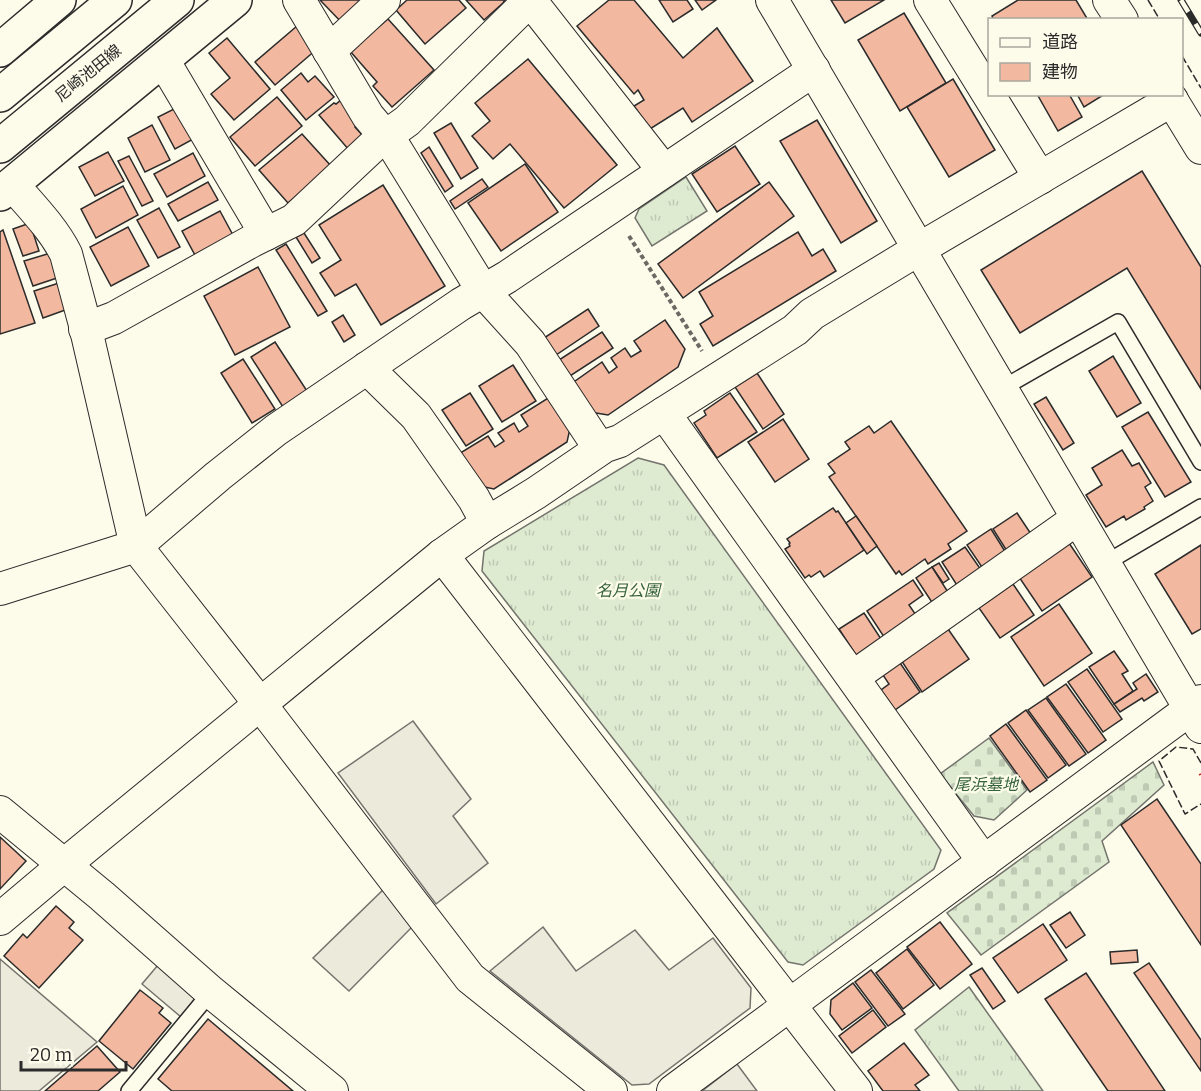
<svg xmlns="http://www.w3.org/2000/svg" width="1201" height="1091" font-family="Bitter,'Noto Sans JP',serif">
<defs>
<pattern id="grass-tufts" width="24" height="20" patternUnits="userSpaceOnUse" patternTransform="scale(1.5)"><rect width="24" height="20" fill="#deebd1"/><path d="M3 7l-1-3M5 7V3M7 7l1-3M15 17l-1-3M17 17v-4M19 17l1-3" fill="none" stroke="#bfcab4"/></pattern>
<pattern id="cemetery-stones" width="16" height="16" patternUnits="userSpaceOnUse" patternTransform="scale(1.5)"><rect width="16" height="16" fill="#deebd1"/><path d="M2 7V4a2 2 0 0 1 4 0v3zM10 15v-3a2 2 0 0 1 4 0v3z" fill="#bfcab4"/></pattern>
</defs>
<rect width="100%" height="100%" fill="#fdfbea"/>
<g fill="url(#grass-tufts)" stroke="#74746e" stroke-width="1.5">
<polygon points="686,177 707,211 652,246 635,218 639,209"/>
<polygon points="638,458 664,465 941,850 934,869 803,965 788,962 482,571 484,551"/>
<polygon points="969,987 1043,1091 959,1091 915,1030"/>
</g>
<g fill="url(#cemetery-stones)" stroke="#74746e" stroke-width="1.5">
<polygon points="989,738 1027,790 994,820 974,816 940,774"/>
<polygon points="1153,762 1164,785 1102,841 1109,862 981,955 947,913"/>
</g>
<g fill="#eceadb" stroke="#74746e" stroke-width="1.5">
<polygon points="413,721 471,799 453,816 488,863 436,904 338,773"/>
<polygon points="385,888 412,927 349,991 313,958"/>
<polygon points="543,927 576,971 635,930 669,970 713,938 751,988 750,1008 649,1084 632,1085 490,971"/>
<polygon points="0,959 97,1042 39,1091 0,1091"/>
<polygon points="158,965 197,997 181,1017 142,984"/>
<polygon points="737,1064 757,1091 702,1091"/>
</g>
<g fill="#f2b8a0" stroke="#2b2b2b" stroke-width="1.5">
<polygon points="320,0 372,0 345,26"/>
<polygon points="407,0 459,0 466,8 425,44 396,10"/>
<polygon points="466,0 505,0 503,3 484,20"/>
<polygon points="609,0 634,0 683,58 717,28 753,81 692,122 683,108 650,129 634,106 644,100 638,90 634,94 577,26"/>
<polygon points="659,0 687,0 693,9 673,22"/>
<polygon points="695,0 716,0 702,10"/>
<polygon points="831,0 884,0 845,23"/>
<polygon points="1018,0 1076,0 1088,20 994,20 992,16"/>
<polygon points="904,13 946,83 900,111 858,40"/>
<polygon points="388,19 434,70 392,107 373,86 377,82 350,51"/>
<polygon points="297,26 317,49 275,85 255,62"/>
<polygon points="227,38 270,89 234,120 211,94 230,78 209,53"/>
<polygon points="528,59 617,165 564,208 510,144 493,159 472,136 490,121 475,103"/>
<polygon points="301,73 308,82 315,76 334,97 306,120 281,90"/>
<polygon points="953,79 995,150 949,177 907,107"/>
<polygon points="1037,94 1069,94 1082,117 1058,131"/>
<polygon points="1077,94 1105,94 1084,107"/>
<polygon points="347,95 362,122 355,127 364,137 349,150 319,115 334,103 336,104"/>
<polygon points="277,97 302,126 255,166 230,137"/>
<polygon points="180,106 197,137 175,149 158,117"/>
<polygon points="817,120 877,221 841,243 780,141"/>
<polygon points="451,123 478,168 461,179 434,133"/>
<polygon points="152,125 170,160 145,172 128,138"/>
<polygon points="302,134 331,166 288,203 259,170"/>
<polygon points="735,146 760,184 717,212 692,174"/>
<polygon points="429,147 453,186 445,192 421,153"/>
<polygon points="108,152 124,181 95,196 79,167"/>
<polygon points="193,153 205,176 167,197 154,174"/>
<polygon points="129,156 153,201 142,206 118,161"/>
<polygon points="525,164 558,212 501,251 468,203"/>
<polygon points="1142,171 1201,267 1201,389 1127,268 1020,333 981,270"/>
<polygon points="482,179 488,187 455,209 450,201"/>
<polygon points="208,182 218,200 178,221 168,204"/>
<polygon points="769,182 794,216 683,298 658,264"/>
<polygon points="383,185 445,286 381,325 356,284 335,296 320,273 341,260 319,225"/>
<polygon points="123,186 138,215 96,238 81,209"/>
<polygon points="159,208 180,247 158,258 137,220"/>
<polygon points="220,211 234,237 196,257 182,231"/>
<polygon points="30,223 39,251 23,256 13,229"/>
<polygon points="128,227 149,266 111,286 90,247"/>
<polygon points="3,230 35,323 0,334 0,232"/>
<polygon points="798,232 812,256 823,249 836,271 713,346 700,324 713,316 699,292"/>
<polygon points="304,233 320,258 312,263 296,237"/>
<polygon points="286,244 327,311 318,316 276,250"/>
<polygon points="54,252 63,276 33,286 24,261"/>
<polygon points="258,267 290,327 235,355 204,296"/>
<polygon points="59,283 68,309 43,318 34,291"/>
<polygon points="588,309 599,326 556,355 544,338"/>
<polygon points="343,315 355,335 344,342 332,322"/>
<polygon points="665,320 685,349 678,367 608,415 590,412 571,384 602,362 609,373 617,367 611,358 625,348 631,357 641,351 634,341"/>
<polygon points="602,332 613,348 570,376 559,360"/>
<polygon points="275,342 307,391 283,407 251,357"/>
<polygon points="1113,356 1141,403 1117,417 1089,371"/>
<polygon points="243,359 275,409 252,423 221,373"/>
<polygon points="513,365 536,401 502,422 479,386"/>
<polygon points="757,373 784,414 763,429 735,387"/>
<polygon points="470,393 493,429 466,446 442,410"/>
<polygon points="730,393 757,432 717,458 694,423 706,415 704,411"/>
<polygon points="553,395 571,424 567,442 494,489 475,485 457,455 488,436 495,447 504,441 498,433 514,423 519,432 528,426 521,415"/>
<polygon points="1046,397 1074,443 1063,450 1034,404"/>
<polygon points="1148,412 1191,482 1165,497 1122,427"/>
<polygon points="783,419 809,459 775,482 748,442"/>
<polygon points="891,421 967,531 948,544 951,549 928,564 925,559 902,575 899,571 896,574 829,477 835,473 828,464 850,449 845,442 869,426 874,433"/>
<polygon points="1122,450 1132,466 1139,463 1151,483 1145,487 1153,501 1144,507 1145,509 1126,520 1124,516 1106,527 1086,495 1102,485 1092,468"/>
<polygon points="833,508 836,512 838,511 864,550 824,577 820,571 811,577 809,575 805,578 785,549 790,546 789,544 790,543 787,539"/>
<polygon points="1017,513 1037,543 1012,559 993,529"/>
<polygon points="856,516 877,546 867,554 846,523"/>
<polygon points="991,529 1011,561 988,576 967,545"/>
<polygon points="1069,543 1092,577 1042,611 1019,577"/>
<polygon points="1201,545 1201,629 1192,634 1155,574"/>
<polygon points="965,547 986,577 962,593 942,562"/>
<polygon points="939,563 949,579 943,583 932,567"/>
<polygon points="932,567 953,600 937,610 916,578"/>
<polygon points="913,580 923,595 909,605 920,621 888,643 867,611"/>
<polygon points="1013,584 1034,615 1000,638 979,608"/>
<polygon points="1059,604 1092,653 1044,686 1011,637"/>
<polygon points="864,613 883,642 860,661 839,629"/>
<polygon points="948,629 969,659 922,692 901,660"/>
<polygon points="1114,651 1128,671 1122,674 1133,691 1114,704 1089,667"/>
<polygon points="898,660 920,692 895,710 881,690 889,684 881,672"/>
<polygon points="1087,669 1122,719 1103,732 1068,682"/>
<polygon points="1146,674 1158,692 1144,701 1142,698 1120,712 1114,704 1137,689 1133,683"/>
<polygon points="1066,684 1106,740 1088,753 1047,697"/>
<polygon points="1046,698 1086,754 1069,766 1028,710"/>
<polygon points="1026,710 1066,765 1048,778 1008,723"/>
<polygon points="1006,724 1047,780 1030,792 990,736"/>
<polygon points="1157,799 1201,864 1201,945 1121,825"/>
<polygon points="0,837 26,861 0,889"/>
<polygon points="56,906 74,922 69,928 83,940 39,988 4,956 23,934 27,938"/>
<polygon points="1070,912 1085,935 1066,948 1050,925"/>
<polygon points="940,922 972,964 940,989 907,947"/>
<polygon points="1043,924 1067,960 1018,993 993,958"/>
<polygon points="907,949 934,985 903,1009 876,973"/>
<polygon points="1137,950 1138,962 1111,964 1110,952"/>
<polygon points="1149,963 1201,1040 1201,1071 1134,973"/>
<polygon points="982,968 1005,1001 993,1009 970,975"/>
<polygon points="871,970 905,1014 888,1026 855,982"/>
<polygon points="1086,973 1165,1091 1108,1091 1045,999"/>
<polygon points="853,983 872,1008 842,1030 830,1014 831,1000"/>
<polygon points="140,990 163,1008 159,1013 171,1023 133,1069 99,1041"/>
<polygon points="873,1010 886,1027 852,1053 839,1036"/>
<polygon points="208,1019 293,1091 172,1091 158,1079"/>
<polygon points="904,1043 929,1075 915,1085 920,1091 883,1091 868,1071"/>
<polygon points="97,1046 120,1072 98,1091 45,1091"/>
</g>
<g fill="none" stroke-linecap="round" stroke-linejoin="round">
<g stroke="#2b2b2b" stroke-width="18">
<g id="service">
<polyline points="1001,389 1118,322 1201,462"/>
<polyline points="1104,564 1201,507"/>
<polyline points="129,1091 211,992"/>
</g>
</g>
<g stroke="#2b2b2b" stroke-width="34">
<g id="minor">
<polyline points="299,0 368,116 395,148 483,291 530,343 600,449"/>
<polyline points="530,0 664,171"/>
<polyline points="772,0 1201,727"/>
<polyline points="930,0 1040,178"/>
<polyline points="1109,0 1122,20"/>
<polyline points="329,51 384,0"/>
<polyline points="163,60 266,234"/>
<polyline points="1168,94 1201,148"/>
<path d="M12 184C31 206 53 228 66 254L84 321 136 546 260 704 470 978 611 1091"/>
<polyline points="85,329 114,318 252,241 294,220 375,144 407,121 530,0"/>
<polyline points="367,368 416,416 474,499 487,523"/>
<polyline points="664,413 984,862"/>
<polyline points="442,555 856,1091"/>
<polyline points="0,589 136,546 218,476 276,430 461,304 507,277 814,70"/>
<polyline points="853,677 1077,519"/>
<polyline points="0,812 102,896 211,992 332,1091"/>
<polyline points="0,919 64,865 442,555 487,523 536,493 605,446 620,441 795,330 812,314 919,249 1172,100"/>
<polyline points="673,1091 1201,701"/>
</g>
</g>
<g stroke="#2b2b2b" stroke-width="36">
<g id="primary">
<polyline points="0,50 59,0"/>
<polyline points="0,95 115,0"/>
<polyline points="0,146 177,0"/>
<polyline points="0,194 235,0"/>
</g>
</g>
<polyline stroke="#6a6964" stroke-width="4" stroke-dasharray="4.5 3" stroke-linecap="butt" points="629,236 702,351"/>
<use href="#service" stroke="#fdfbea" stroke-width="15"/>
<use href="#minor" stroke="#fdfbea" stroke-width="32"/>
<use href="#primary" stroke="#fdfbea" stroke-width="33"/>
<g stroke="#2b2b2b" stroke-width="7">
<polyline id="rail" points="1181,0 1201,33"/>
</g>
<use href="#rail" stroke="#fdfbea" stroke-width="4.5" stroke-dasharray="14" stroke-linecap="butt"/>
<g stroke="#2b2b2b" stroke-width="1.5" stroke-dasharray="8 3" stroke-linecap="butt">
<polyline points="1148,0 1160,20"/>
<polyline points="1182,56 1201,88"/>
<polyline points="1201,763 1193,749 1176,747 1159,761 1185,814 1201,804"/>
</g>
<polyline stroke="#c62828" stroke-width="1.5" stroke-dasharray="21 4.5 3 4.5" stroke-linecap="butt" points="1199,775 1201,774"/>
</g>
<g text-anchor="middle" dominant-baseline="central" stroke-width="4.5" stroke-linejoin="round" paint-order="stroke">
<g font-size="16" fill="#2b2b2b" stroke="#fdfbea">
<text transform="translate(88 73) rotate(-39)">尼崎池田線</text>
</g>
<g font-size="16" font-style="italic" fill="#34623c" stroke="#fdfbea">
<text x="628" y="590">名月公園</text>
<text x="986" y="784">尾浜墓地</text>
</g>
</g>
<rect x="988" y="18" width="195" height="78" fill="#fdfbea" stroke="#a9a89e" stroke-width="1.5"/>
<rect x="1000" y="38" width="30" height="9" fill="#fdfbea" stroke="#a9a89e" stroke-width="1.5"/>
<text x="1042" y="48" font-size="18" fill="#2b2b2b">道路</text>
<rect x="1000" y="63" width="30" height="18" fill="#f2b8a0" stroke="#a9a89e" stroke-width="1.5"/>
<text x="1042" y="78" font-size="18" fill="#2b2b2b">建物</text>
<path d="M21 1061v9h105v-9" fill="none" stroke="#2b2b2b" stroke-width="3"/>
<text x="30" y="1061" font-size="18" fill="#2b2b2b" stroke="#fdfbea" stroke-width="4.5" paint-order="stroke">20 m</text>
</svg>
